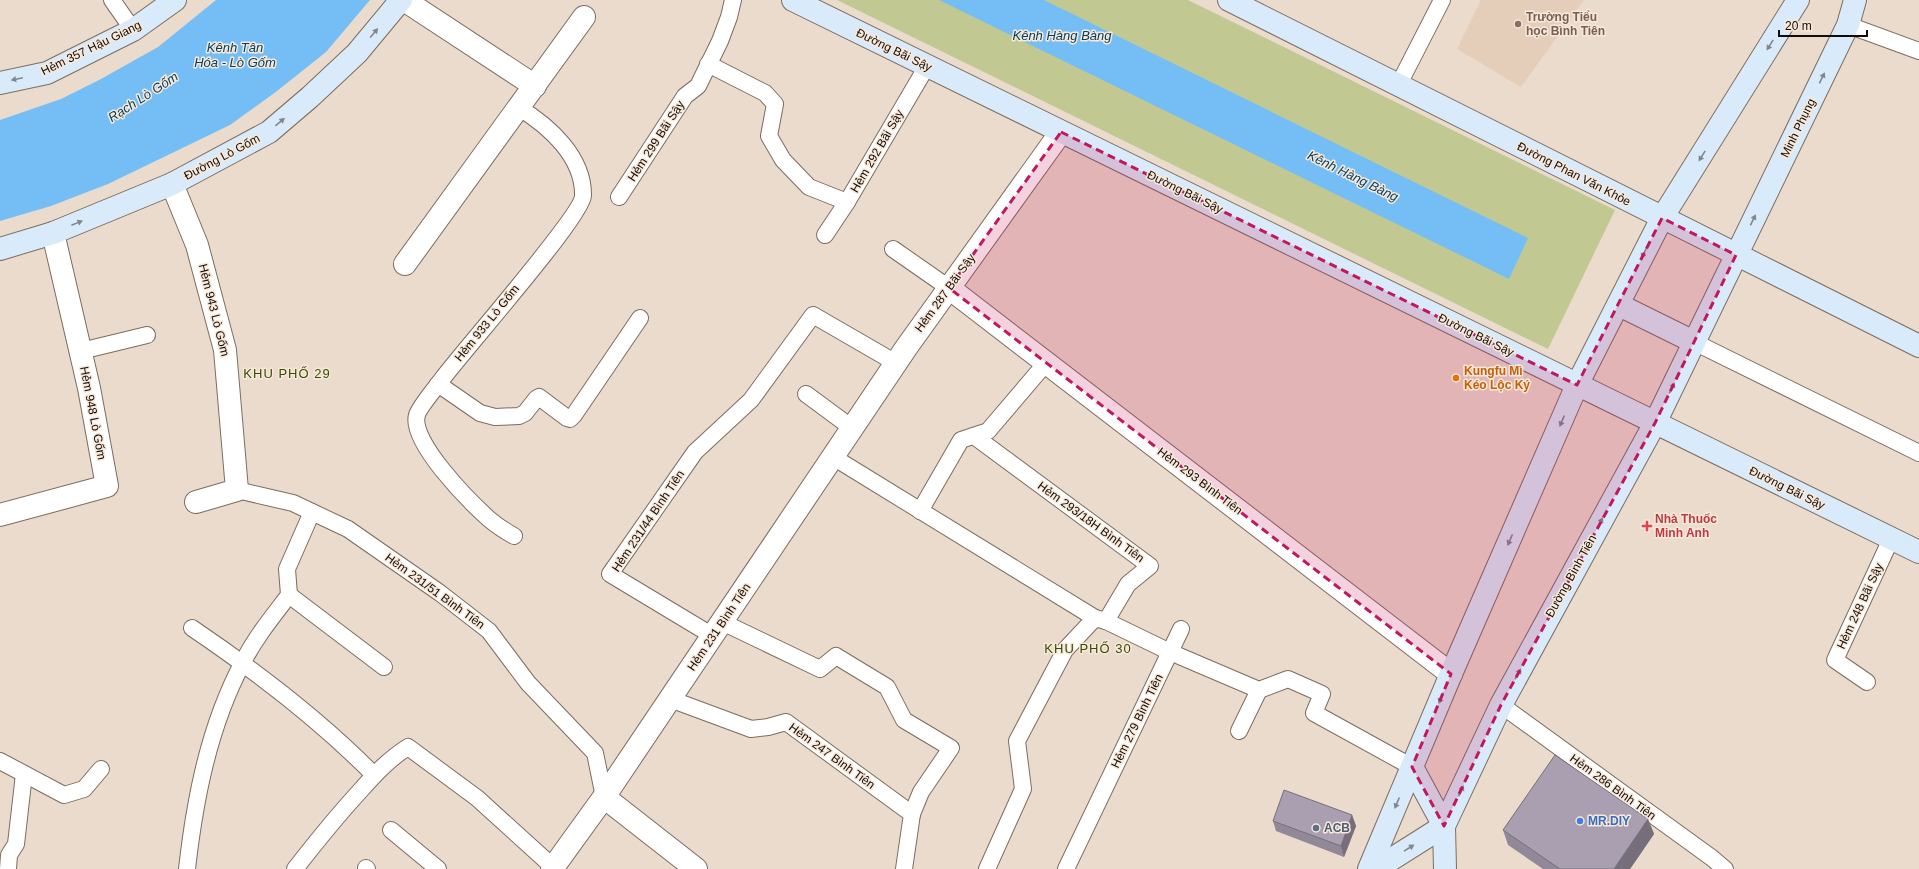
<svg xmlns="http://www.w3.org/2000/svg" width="1919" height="869" font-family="Helvetica,sans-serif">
<rect width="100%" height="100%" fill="#ebdbcc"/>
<polygon fill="#e4ceba" points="1481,0 1584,0 1521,87 1457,49"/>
<polygon fill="#c1c892" points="837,0 1188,0 1615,210 1548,349"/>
<g fill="#75bef5">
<polygon points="216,0 370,0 326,52 277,91 230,125 108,184 51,206 0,221 0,120 61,99 101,79 158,47"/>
<polygon points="939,0 1044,0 1528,238 1509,279"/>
</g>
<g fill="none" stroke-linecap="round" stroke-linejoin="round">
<g stroke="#7b6d60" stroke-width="18">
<g id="lane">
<polyline points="112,0 133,30"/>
<polyline points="1848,25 1919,51"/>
<polyline points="708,64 765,93 775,104 769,136 783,160 809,187 847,202"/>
<polyline points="1398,86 1442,0"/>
<polyline points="619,197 685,96 698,86 720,41 729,17 733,0"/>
<polyline points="825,235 847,202 927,66"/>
<polyline points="893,249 949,288"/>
<polyline points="1694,342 1919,453"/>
<polyline points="81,351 147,335"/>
<polyline points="438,384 480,413 495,417 519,416 525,413 536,399 539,397 567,418 570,419 574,415 640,318"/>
<polyline points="806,394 852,428"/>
<polyline points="974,436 1150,566 1128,584 1106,621"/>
<polyline points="833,457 1095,618"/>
<polyline points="237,490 293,503 348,529 440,593 489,631 528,683 595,753 604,797"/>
<polyline points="920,511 961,440 988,431 1046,363"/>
<path d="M514 536C505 531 496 525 489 519 470 502 409 441 417 415 419 407 438 385 443 378 463 351 582 216 583 196 584 157 549 126 518 107"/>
<polyline points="289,595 384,667"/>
<polyline points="722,622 820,669 836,656 887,687 904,720 951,748 921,792 912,814"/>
<path d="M192 628C257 672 319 719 374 775"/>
<polyline points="713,636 610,574 695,452 751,400 813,315 896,363"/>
<polyline points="1867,682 1835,660 1891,539"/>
<polyline points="670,699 751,729 768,727 786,722 912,814 904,869"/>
<polyline points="1501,705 1712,858 1725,869"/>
<polyline points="1239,731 1259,690"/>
<polyline points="0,761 64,795 84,789 101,769"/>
<polyline points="391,830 438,869"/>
<polyline points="366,868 367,869"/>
<polyline points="8,869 9,855 16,844 24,774"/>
<path d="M187 869C195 798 209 726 243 662 255 638 273 616 289 595L287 569 312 512"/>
<path d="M295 869C316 842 337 816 360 791 375 774 389 759 408 747L477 798 553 867"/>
<polyline points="987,869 1023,789 1017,741 1065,650 1095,618 1106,621 1170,652 1259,690 1288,679 1322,694 1314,713 1412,767"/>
<polyline points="1066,869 1181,629"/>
</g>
</g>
<g stroke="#7b6d60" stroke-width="24">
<g id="street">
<polyline points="404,0 535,86"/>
<polyline points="172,184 197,245 225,350 237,490 196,502"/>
<polyline points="405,264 584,17"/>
<polyline points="949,288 1451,674"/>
<polyline points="0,515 107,486 89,388 53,233"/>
<polyline points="604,797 696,869"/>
<polyline points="552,869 604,797 906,348 1061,132"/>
</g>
</g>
<g stroke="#7b6d60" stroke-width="24">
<g id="secondary">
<polyline points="793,0 1919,552"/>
<polyline points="1229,0 1919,346"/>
<polyline points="0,83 47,73 133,30 175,0"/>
<polyline points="0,249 53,233 172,184 269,132 310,97 357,53 401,0"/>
<polyline points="1619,305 1694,342"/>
<polyline points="1412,767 1444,826 1445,869"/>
<polyline points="1369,869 1451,674 1577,385 1662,218 1798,0"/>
<polyline points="1376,869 1444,826 1501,705 1655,423 1848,25 1855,0"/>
</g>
</g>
<use href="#lane" stroke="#fff" stroke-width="16"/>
<use href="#street" stroke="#fff" stroke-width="22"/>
<use href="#secondary" stroke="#d9ebfb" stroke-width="22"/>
</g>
<g fill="#918997">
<polygon points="1352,815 1356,826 1344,857 1276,831 1273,821"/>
<polygon points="1648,819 1654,834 1630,869 1543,869 1508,845 1503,830"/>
</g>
<g fill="#766f7b">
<polygon points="1352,815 1356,826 1344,857 1341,846"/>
<polygon points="1648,819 1654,834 1630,869 1614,869"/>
</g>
<g fill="#a99fb0" stroke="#766f7b">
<polygon points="1555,755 1648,819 1614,869 1560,869 1503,830"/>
<polygon points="1284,790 1352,815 1341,846 1273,821"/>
</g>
<defs><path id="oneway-solid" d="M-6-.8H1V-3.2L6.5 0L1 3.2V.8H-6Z"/></defs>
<g fill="#7f878d">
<use href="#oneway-solid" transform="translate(374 33) rotate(-50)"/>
<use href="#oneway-solid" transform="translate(1770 45) rotate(122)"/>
<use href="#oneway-solid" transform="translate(1822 78) rotate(-64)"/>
<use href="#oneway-solid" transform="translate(17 79) rotate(168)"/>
<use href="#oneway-solid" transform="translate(280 122) rotate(-40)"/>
<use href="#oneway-solid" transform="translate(1702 156) rotate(122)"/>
<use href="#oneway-solid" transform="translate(1753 220) rotate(-64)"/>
<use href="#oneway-solid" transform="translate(77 223) rotate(-22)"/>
<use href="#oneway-solid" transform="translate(1644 253) rotate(116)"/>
<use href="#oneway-solid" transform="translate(1672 388) rotate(-64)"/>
<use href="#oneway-solid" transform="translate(1562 421) rotate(113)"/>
<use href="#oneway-solid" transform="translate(1600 523) rotate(-61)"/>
<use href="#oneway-solid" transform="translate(1510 540) rotate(114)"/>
<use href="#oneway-solid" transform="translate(1518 674) rotate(-61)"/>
<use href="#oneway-solid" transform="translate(1441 698) rotate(113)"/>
<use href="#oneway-solid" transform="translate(1461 791) rotate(-65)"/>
<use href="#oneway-solid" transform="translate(1397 803) rotate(113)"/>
<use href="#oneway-solid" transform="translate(1409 848) rotate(-32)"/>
</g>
<path fill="#c2185b" fill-opacity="0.2" stroke="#c2185b" stroke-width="3" stroke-dasharray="8 5" stroke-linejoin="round" d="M1061 132 1577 385 1662 218 1736 255 1655 423 1501 705 1444 826 1412 767 1451 674 949 288Z"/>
<circle fill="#8d6e63" stroke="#f8e8d9" stroke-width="1.5" cx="1518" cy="24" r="4"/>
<circle fill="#e8710a" stroke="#f8e8d9" stroke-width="1.5" cx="1456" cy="378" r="4"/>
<path fill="#e0444e" stroke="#f8e8d9" stroke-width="1.5" d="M1645 520h4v4h4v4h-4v4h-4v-4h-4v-4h4z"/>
<circle fill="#3f7fe0" stroke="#f8e8d9" stroke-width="1.5" cx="1580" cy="821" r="4"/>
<circle fill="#5c6f8a" stroke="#f8e8d9" stroke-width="1.5" cx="1316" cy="828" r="4"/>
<g text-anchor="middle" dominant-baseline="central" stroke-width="3" stroke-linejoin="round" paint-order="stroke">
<g font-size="12" font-weight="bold" fill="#785e54" stroke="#f8e8d9" text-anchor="start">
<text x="1526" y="17">Trường Tiểu<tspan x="1526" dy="14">học Bình Tiên</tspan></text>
</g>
<g font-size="12" fill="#110c07" stroke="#f8e8d9">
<text transform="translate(91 48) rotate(-26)">Hẻm 357 Hậu Giang</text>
<text transform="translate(894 50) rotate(26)">Đường Bãi Sậy</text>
<text transform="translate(1798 128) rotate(-64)">Minh Phụng</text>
<text transform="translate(656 141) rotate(-57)">Hẻm 299 Bãi Sậy</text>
<text transform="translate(877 151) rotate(-60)">Hẻm 292 Bãi Sậy</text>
<text transform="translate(222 157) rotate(-28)">Đường Lò Gốm</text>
<text transform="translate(1574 174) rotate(27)">Đường Phan Văn Khỏe</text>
<text transform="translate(1185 192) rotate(26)">Đường Bãi Sậy</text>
<text transform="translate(945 293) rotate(-54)">Hẻm 287 Bãi Sậy</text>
<text transform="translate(214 310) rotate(76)">Hẻm 943 Lò Gốm</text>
<text transform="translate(487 323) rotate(-51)">Hẻm 933 Lò Gốm</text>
<text transform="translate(1476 335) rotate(26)">Đường Bãi Sậy</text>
<text transform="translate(93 413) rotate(79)">Hẻm 948 Lò Gốm</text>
<text transform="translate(1200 481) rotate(37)">Hẻm 293 Bình Tiên</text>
<text transform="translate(1787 488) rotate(26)">Đường Bãi Sậy</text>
<text transform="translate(648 521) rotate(-56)">Hẻm 231/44 Bình Tiên</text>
<text transform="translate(1091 522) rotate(36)">Hẻm 293/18H Bình Tiên</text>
<text transform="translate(1571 576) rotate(-61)">Đường Bình Tiên</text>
<text transform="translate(435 591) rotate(36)">Hẻm 231/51 Bình Tiên</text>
<text transform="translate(1860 606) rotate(-65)">Hẻm 248 Bãi Sậy</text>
<text transform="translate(719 627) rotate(-56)">Hẻm 231 Bình Tiên</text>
<text transform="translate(1137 721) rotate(-64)">Hẻm 279 Bình Tiên</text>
<text transform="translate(832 756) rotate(36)">Hẻm 247 Bình Tiên</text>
<text transform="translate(1613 787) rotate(36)">Hẻm 286 Bình Tiên</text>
</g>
<g font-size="12" font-weight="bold" fill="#c56008" stroke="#f8e8d9" text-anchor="start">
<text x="1464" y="371">Kungfu Mì<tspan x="1464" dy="14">Kéo Lộc Ký</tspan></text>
</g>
<g font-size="12" font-weight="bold" fill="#be3a42" stroke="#f8e8d9" text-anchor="start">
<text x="1655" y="519">Nhà Thuốc<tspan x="1655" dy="14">Minh Anh</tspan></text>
</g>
<g font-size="12" font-weight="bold" fill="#366cbe" stroke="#f8e8d9" text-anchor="start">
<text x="1588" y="821">MR.DIY</text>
</g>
<g font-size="12" font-weight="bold" fill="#4e5e75" stroke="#f8e8d9" text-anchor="start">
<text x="1324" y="828">ACB</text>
</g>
<g font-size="13" font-style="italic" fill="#033f62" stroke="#f8e8d9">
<text x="1062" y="35">Kênh Hàng Bàng</text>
<text x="235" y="47">Kênh Tân<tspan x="235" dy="15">Hóa - Lò Gốm</tspan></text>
<text transform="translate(143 97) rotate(-33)">Rạch Lò Gốm</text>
<text transform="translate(1353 176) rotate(26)">Kênh Hàng Bàng</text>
</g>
<g font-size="13" letter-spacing="1" fill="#354e01" stroke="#f8e8d9">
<text x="287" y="373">KHU PHỐ 29</text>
<text x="1088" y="648">KHU PHỐ 30</text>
</g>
</g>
<path d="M1779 30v6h88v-6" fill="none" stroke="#110c07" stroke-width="2"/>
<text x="1785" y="30" font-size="12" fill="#110c07" stroke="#f8e8d9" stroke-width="3" paint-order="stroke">20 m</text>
</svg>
